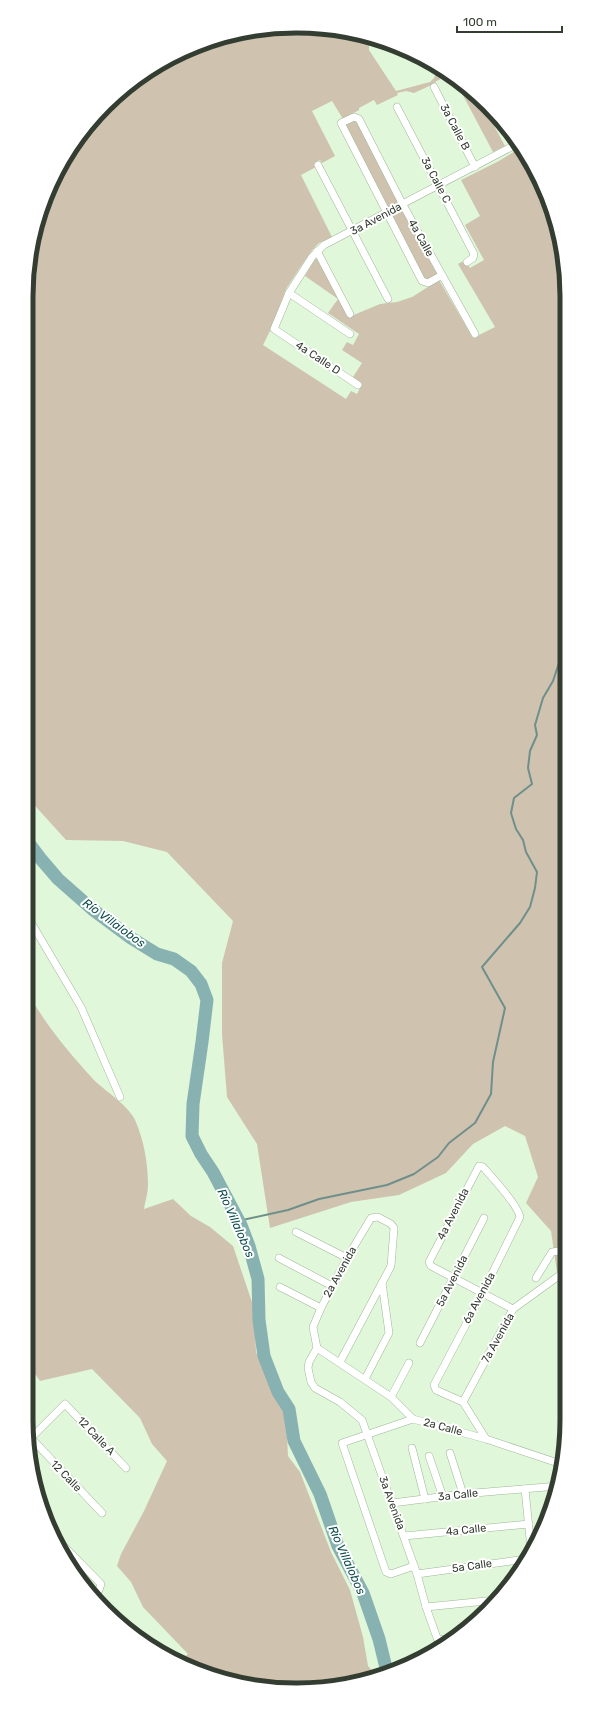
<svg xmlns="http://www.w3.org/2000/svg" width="593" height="1716" font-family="Rubik,sans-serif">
<rect width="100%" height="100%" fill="#e0f7d9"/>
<g fill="#cfc3b0">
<polygon points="314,27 369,36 369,50 396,91 430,82 434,78 438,67 448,75 435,82 436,83 414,93 406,91 397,93 398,95 377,105 374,100 359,108 359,110 343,119 332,101 312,111 335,156 322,163 320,160 314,163 316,167 301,175 332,237 319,243 313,249 301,266 286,289 271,329 263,345 346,399 351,391 357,394 362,384 353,377 362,363 342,350 347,342 353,345 359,334 328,313 338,299 305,276 315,259 317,258 349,317 380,304 397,302 412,297 439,280 473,338 495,327 458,264 465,260 470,268 484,260 465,225 480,216 461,180 499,161 520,148 539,177 565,261 567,1341 561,1331 558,1279 551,1231 526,1203 538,1177 525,1136 505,1126 473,1144 446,1173 399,1195 351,1202 270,1228 257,1144 227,1097 222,1034 222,963 233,921 167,852 123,841 66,840 28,798 26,297 35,227 54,177 82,132 118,93 161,62 209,40 261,28"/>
<polygon points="456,82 483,105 505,146 493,152"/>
<polygon points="359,119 442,275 422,281 341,123"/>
<path d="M29 995C46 1025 70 1054 94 1080 104 1090 129 1106 135 1120 144 1140 148 1164 148 1185 148 1193 145 1202 144 1209L173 1199 191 1216 210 1227 233 1246 254 1308 256 1352 286 1417 288 1456 300 1472 331 1552 350 1590 363 1637 368 1666 377 1676 366 1681 314 1689 261 1688 178 1662 188 1654 143 1607 131 1582 117 1566 121 1554 144 1511 167 1461 152 1444 140 1418 92 1369 40 1381 31 1368Z"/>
</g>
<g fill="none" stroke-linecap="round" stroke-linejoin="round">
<polyline stroke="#6f8f8b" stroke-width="2" points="238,1221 288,1210 319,1199 387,1185 414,1174 438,1157 449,1143 475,1123 491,1094 493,1062 505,1008 482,967 520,923 530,907 535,888 537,872 526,852 523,840 516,829 511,813 514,798 532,784 528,768 530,751 537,735 535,725 543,698 553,681 565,645"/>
<polyline stroke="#88b2b2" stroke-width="13" points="28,842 40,858 58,879 92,909 131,938 157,954 174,959 191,971 201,984 207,1000 202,1042 193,1104 192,1136 201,1154 213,1172 241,1225 249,1246 258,1279 259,1320 264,1356 278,1392 289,1409 294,1441 320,1494 338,1546 363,1593 379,1639 387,1672"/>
<g stroke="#a0b69a" stroke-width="8">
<g id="minor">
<polyline points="434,87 475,167"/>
<polyline points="397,107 474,254 473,258 467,262"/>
<polyline points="497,115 514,146"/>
<polyline points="318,165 388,299"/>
<polyline points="317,251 350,314"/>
<polyline points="442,275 428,283 422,281 341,123 354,117 359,119 403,205 475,334"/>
<polyline points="289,293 350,334"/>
<polyline points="358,385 274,329 289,293 312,257 324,245 517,144"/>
<polyline points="29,919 81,1007 120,1097"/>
<polyline points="296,1232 347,1258"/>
<polyline points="279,1258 332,1286"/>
<polyline points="536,1278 552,1252 560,1251 567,1255"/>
<polyline points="280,1287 321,1308"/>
<polyline points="420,1343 484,1218"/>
<polyline points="317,1348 309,1362 308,1368 311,1382 315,1388 340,1402 362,1420 417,1574 426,1607 437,1638 438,1640 455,1638"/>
<polyline points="340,1362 391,1266 394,1228 391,1224 378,1217 371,1218 347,1258 321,1308 313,1327 317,1348 391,1397 413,1419 486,1439 561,1464"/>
<polyline points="365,1379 389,1333 382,1283"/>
<polyline points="391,1397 409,1363"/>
<polyline points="463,1402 513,1309 567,1270"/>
<polyline points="413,1419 342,1443 386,1572 391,1574 414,1566"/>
<polyline points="31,1438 65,1404 126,1468"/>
<polyline points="31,1438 102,1513"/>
<path d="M486 1439 463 1402 436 1390 434 1385 482 1294 520 1217C518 1205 492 1177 483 1167L479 1166 429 1262 431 1266 513 1309"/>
<polyline points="412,1448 425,1499"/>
<polyline points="450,1453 463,1494"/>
<polyline points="429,1456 443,1497"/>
<polyline points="525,1489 531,1549"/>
<polyline points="392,1503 463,1494 558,1486"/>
<polyline points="404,1536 529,1524"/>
<polyline points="55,1537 101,1584 99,1590 93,1597"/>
<polyline points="417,1574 526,1559"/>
<polyline points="426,1607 496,1600"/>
</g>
</g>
<use href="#minor" stroke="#fff" stroke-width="7"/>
</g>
<g text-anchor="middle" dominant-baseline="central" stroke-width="4" stroke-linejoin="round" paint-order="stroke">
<g font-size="11" fill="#343d31" stroke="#fff">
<text transform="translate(455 127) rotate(62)">3a Calle B</text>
<text transform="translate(436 180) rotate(62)">3a Calle C</text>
<text transform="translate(376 219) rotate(-28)">3a Avenida</text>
<text transform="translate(421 238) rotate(61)">4a Calle</text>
<text transform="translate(318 358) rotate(33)">4a Calle D</text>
<text transform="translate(453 1214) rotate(-63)">4a Avenida</text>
<text transform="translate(340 1272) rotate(-61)">2a Avenida</text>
<text transform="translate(452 1281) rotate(-63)">5a Avenida</text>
<text transform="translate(479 1298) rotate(-62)">6a Avenida</text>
<text transform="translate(498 1338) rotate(-61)">7a Avenida</text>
<text transform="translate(443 1427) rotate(15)">2a Calle</text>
<text transform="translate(96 1436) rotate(46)">12 Calle A</text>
<text transform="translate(66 1476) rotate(46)">12 Calle</text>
<text transform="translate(458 1495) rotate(-6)">3a Calle</text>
<text transform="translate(392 1503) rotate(70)">3a Avenida</text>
<text transform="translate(466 1530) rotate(-6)">4a Calle</text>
<text transform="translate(472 1566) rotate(-8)">5a Calle</text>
</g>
<g font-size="12" font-style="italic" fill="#0d4c4d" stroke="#fff">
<text transform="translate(114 923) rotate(36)">Río Villalobos</text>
<text transform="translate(236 1223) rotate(66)">Río Villalobos</text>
<text transform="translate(347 1560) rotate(66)">Río Villalobos</text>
</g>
</g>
<path d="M0 0H593V1716H0ZM296 33H297A263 263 0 0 1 560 296V1420A263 263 0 0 1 297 1683H296A263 263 0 0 1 33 1420V296A263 263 0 0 1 296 33Z" fill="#fff" fill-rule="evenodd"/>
<path fill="none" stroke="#343d31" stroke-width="5" d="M296 33H297A263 263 0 0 1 560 296V1420A263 263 0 0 1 297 1683H296A263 263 0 0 1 33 1420V296A263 263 0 0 1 296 33Z"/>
<path d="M457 26v6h105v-6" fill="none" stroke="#343d31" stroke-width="2"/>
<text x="463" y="26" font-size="12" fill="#343d31" stroke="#ffffff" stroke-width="3" paint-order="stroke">100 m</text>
</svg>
